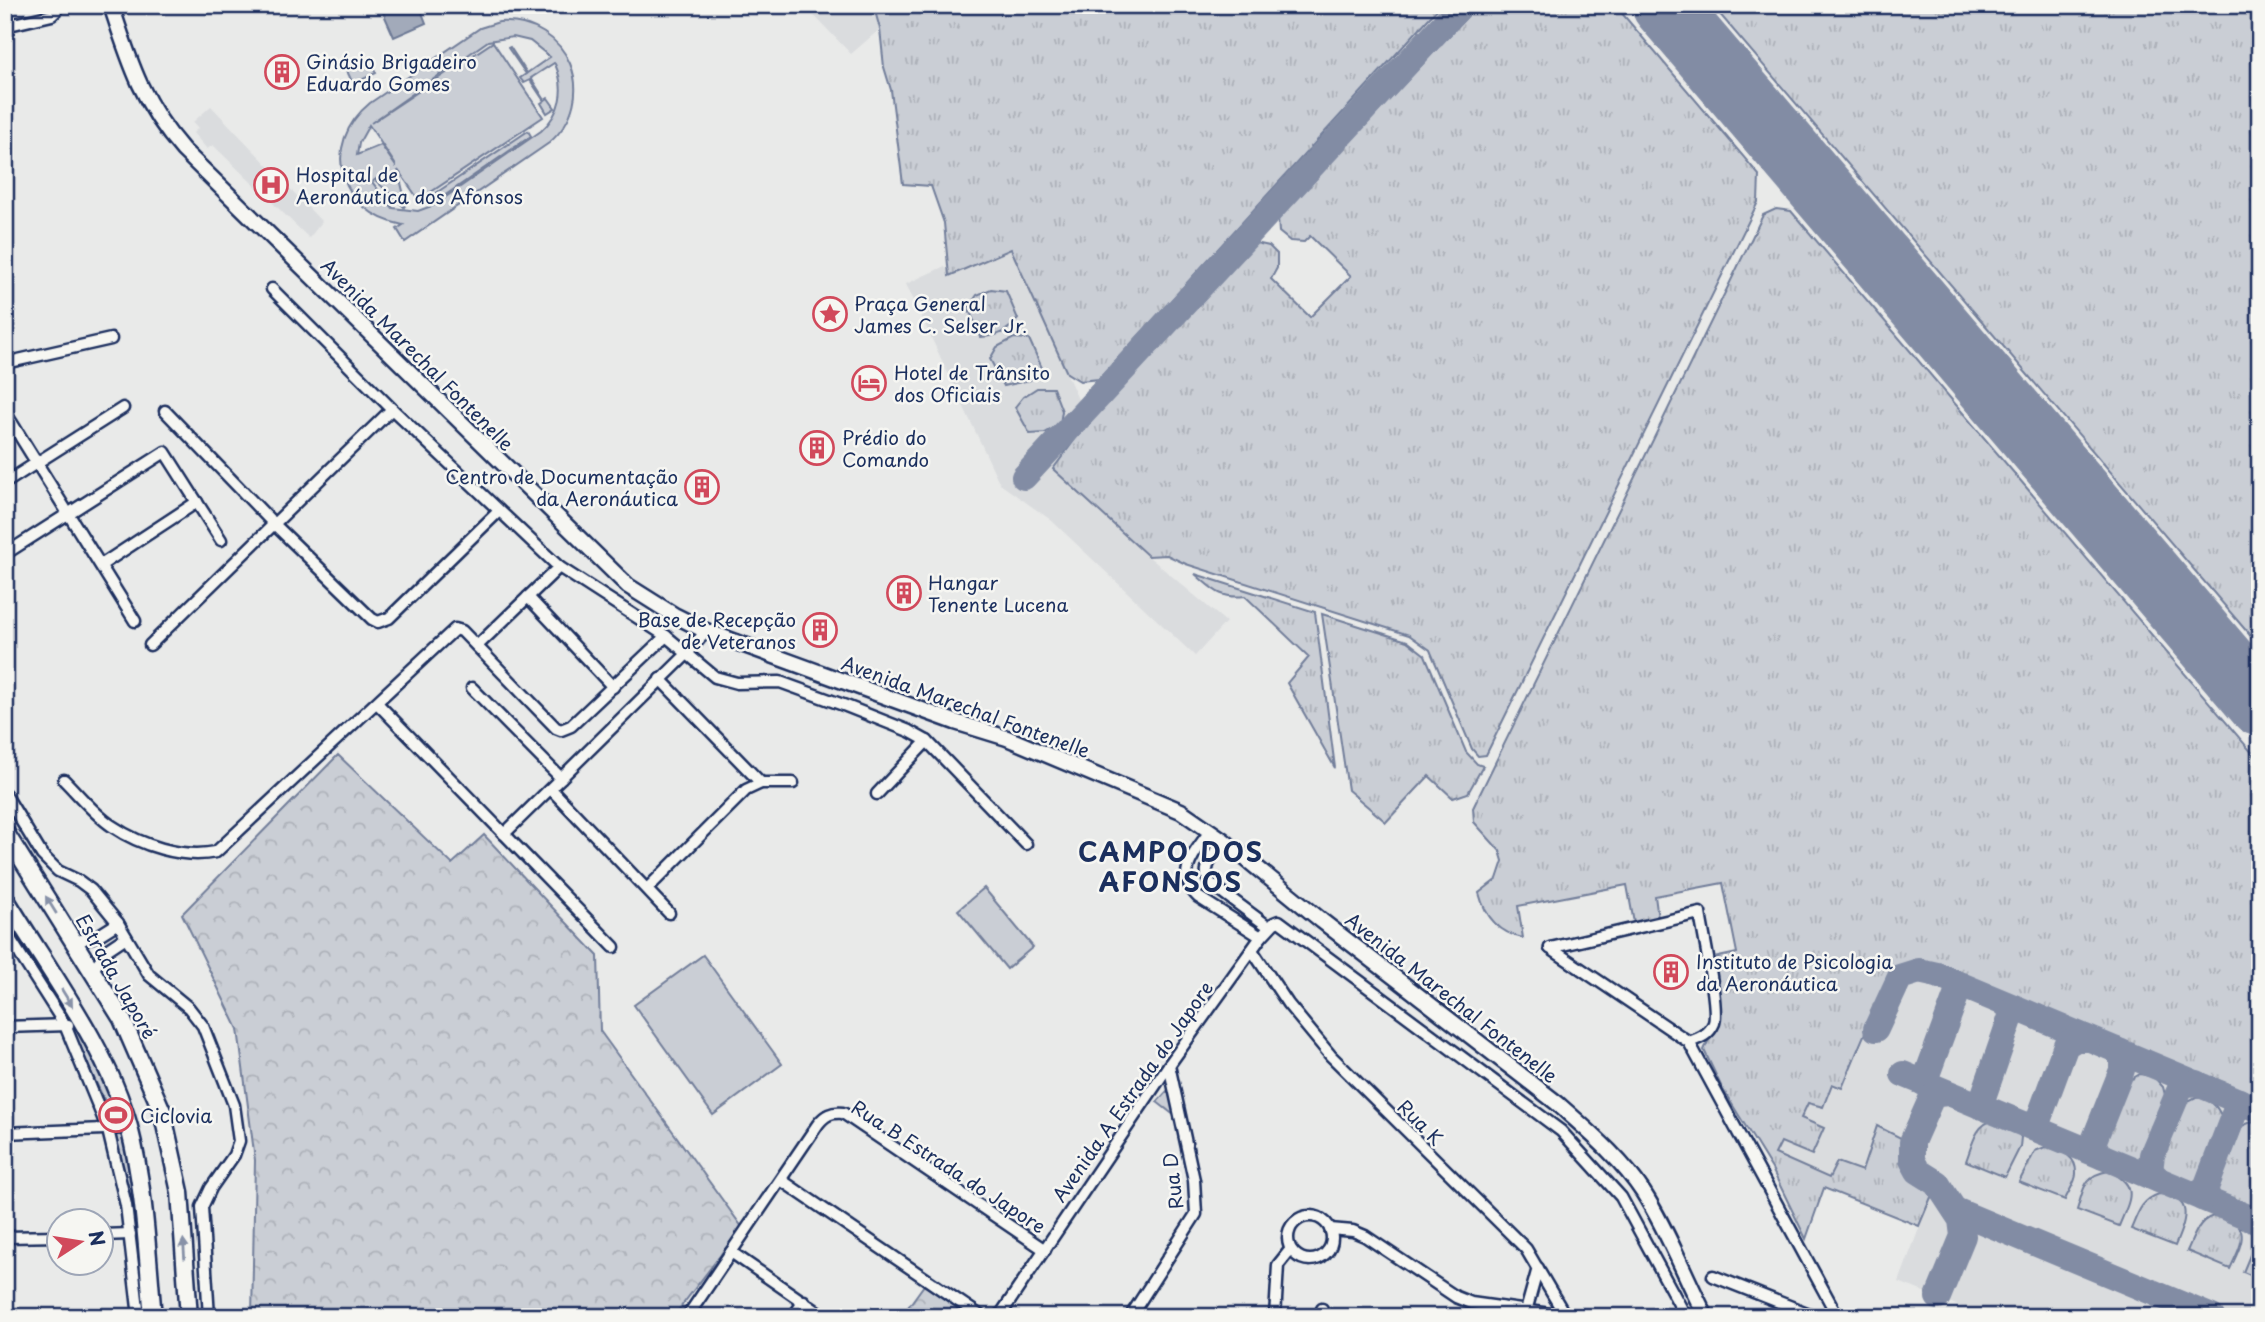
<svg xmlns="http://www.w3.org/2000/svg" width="2265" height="1322" font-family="'Playpen Sans',sans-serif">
<defs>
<pattern id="grass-tufts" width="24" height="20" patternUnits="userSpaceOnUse" patternTransform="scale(1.75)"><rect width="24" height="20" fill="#caced5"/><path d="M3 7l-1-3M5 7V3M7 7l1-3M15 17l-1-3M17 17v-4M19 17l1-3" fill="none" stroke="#adb1b9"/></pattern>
<pattern id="forest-crowns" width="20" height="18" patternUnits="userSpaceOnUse" patternTransform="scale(1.75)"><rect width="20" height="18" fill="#caced5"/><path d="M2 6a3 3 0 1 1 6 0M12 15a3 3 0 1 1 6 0" fill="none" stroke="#adb1b9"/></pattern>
</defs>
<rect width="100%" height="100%" fill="#e9eae9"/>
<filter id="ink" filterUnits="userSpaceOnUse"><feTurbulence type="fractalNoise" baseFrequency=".0143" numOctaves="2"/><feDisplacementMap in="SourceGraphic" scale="14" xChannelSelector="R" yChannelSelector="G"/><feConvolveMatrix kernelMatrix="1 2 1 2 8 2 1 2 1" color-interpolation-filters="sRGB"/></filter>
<g filter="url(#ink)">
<g fill="#dadcde">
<polygon points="804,5 868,5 875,11 880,29 851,54"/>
<polygon points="211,106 322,222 309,238 213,145 207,149 193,133 198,128 193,122"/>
<polygon points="1011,248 1088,422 1053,469 1148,556 1226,622 1195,656 1051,520 1000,484 906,284 945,266 950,276"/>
<polygon points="1921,964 1930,965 2260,1101 2260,1317 1986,1317 1899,1282 1933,1191 1918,1185 1908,1173 1903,1160 1830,1178 1775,1154 1781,1142 1811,1155 1801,1118 1808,1102 1832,1084 1842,1087 1887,986 1899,970 1912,965"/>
</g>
<g fill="url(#grass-tufts)" stroke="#727e9a" stroke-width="2">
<polygon points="881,5 1441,5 1099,379 1080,381 1067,373 1011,249 949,276 944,223 931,186 903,184 891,90 884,67 880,29 875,11"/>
<polygon points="1478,5 1615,5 1759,175 1758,202 1486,755 1478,756 1472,749 1430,650 1409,635 1186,564 1167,555 1148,556 1053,469 1088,422 1256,243 1269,246 1277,254 1277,268 1271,279 1310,317 1351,276 1310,236 1304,242 1290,241 1279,232 1278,218"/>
<polygon points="1712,5 2260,5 2260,647"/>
<path d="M1776 209 1791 211 2260 762V1101L1930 965C1920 964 1908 963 1899 971 1883 983 1852 1065 1842 1088L1832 1084 1823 1107 1808 1103 1801 1118 1824 1128 1812 1155 1781 1142 1775 1154 1829 1178 1837 1162 1862 1171 1877 1126 1903 1139C1903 1167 1905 1180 1934 1190L1919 1226 1824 1188 1806 1239 1772 1169 1722 1088 1704 1050 1720 1016 1709 959 1737 953 1723 883 1655 896 1658 918 1634 923 1627 885 1518 906 1523 938C1499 933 1485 916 1479 893L1497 879 1503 861 1500 851 1474 822 1473 808 1763 215Z"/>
<path d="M991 289 1006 291 1018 319C1007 332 998 336 981 337L968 308 977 295Z"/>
<polygon points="1014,338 1029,339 1042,368 1030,380 1004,386 990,359 997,347"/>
<polygon points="1037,388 1053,388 1062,411 1060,424 1045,433 1030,434 1015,407 1023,397"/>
<path d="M1195 574 1315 612 1335 768 1287 683 1309 657 1245 596C1220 599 1214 590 1195 574Z"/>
<polygon points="1322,614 1407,641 1425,655 1466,752 1477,764 1483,766 1468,793 1453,798 1429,776 1386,822 1348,790"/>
<polygon points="2140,1074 2154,1077 2163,1087 2166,1099 2145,1154 2133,1163 2120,1162 2109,1153 2105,1139 2125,1083"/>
<path d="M2196 1097C2214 1100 2219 1108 2225 1125L2201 1181C2176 1191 2168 1183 2160 1160L2184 1103Z"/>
<path d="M1993 1121 2016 1131 2021 1137 2020 1147 2005 1177 1966 1161C1972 1146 1976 1123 1993 1121Z"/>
<path d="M2251 1122 2260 1123V1200L2259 1203C2243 1211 2235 1209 2221 1199L2217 1186 2242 1126Z"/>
<path d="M2045 1147C2059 1149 2077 1155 2076 1174 2076 1182 2068 1192 2065 1200L2019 1182 2035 1151Z"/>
<path d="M2109 1171C2140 1186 2130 1199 2119 1226L2077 1210C2084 1189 2083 1175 2109 1171Z"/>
<path d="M2159 1194C2197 1198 2184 1223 2175 1246L2131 1229C2138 1213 2141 1200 2159 1194Z"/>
<path d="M2219 1215C2254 1225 2241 1245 2230 1269L2187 1251C2195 1234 2199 1217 2219 1215Z"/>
<polygon points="2260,1243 2260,1279 2243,1272 2253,1248"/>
</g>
<g fill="url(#forest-crowns)" stroke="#727e9a" stroke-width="2">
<polygon points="338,755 452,864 484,835 598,956 600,1031 742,1227 673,1317 252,1317 255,1160 238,1029 182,914"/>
<polygon points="1168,1090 1175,1116 1157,1102"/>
<polygon points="924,1285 973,1317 901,1317"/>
</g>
<g fill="#caced5" stroke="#727e9a" stroke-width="2" fill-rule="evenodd">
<path d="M499 22C569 18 602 97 549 143L405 242 397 229 403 225C339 213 319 145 370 103L480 28ZM513 37 530 41 550 57 527 73 510 47 508 48 526 74 520 78 524 83 530 80 544 101 541 103 547 113 555 108 548 98 545 100 531 78 554 63 555 64C566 89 561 113 541 131L434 205 418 211 393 208 372 182 379 177 376 181 404 207 406 204 398 170 419 200 543 117 493 42 371 123 488 41ZM369 125 395 164V165L381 145 357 155 359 143Z"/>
<polygon points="370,60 376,73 353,84 347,71"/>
<polygon points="528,131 531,136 434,203 430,197"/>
<polygon points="984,888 1033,947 1007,969 958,910"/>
<polygon points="5,913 84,1031 119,1114 143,1220 150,1317 142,1317 134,1223 112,1116 75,1038 5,924"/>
<polygon points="703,955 782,1064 713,1115 634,1005"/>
</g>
<polygon fill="#a2aaba" stroke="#6c7995" stroke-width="2" points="393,5 419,5 426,23 394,37 382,10"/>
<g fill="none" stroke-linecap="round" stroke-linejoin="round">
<g stroke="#828ca4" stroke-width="26">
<polyline points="1024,477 1461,5"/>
<polyline points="1876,1029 1900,977 1919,971 1937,975 2260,1110"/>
<polyline points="1903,1074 2260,1222"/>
<polyline points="1924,1083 1960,985"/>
<polyline points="1980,1106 2014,1008"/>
<polyline points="2035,1129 2066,1045 2076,1039 2088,1039"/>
<polyline points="2103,1157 2098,1153 2093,1143 2122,1070 2122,1058 2116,1050"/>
<polyline points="2159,1180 2150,1171 2152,1155 2179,1091 2183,1085 2197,1083"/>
<polyline points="2202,1198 2239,1101"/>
<polyline points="1955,1210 2212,1317"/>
<polyline points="1938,1297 1963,1236 1961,1220 1942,1191 1937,1183 1918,1171 1912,1160 1912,1142 1932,1097 1938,1094 1948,1093"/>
</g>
<polyline stroke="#828ca4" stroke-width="65" points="1664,5 2260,704"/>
<g stroke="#1b2f5e" stroke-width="15">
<g id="minor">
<polyline points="5,26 52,15 56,11 56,5"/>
<polyline points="272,289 392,409 559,567 666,636 715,677 737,683 780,682 846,706 909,731 927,741 1026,844"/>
<polyline points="5,363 111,339"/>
<polyline points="165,411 273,523 372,619 378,622 389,618 499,511"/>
<polyline points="5,412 135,621"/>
<polyline points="5,483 123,408"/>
<polyline points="5,554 165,452 221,540"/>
<polyline points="101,565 197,502"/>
<polyline points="528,597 613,687"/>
<polyline points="150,645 392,409"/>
<polyline points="477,646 559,567"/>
<polyline points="660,679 761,783"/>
<polyline points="472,688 561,778"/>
<polyline points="377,703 614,947"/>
<path d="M64 780C79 795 94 814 112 826 140 845 182 859 216 852L455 629 462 631 556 728 561 730 571 726 666 636"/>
<polyline points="551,789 669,913"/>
<polyline points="5,794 42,855 58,871 79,881 91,890 118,923 149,975 189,1008 203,1026 234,1105 239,1141 234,1155 211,1188 202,1207 209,1317"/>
<polyline points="877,794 927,741"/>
<path d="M1210 831C1195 853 1174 873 1198 897L1261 937"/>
<polyline points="504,834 686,655 706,631"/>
<path d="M1223 840C1215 854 1200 868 1210 883L1269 927"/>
<polyline points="647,889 746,790 761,783 793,783"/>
<polyline points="5,931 65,1025 108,1130 126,1205 139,1317"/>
<polyline points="74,942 99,935 118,923"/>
<polyline points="1550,948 1689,1042 1838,1317"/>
<path d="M1550 948 1700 913C1703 934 1719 1007 1714 1023 1709 1035 1700 1038 1689 1042"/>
<polyline points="1252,950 1288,1004 1331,1056 1526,1249 1566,1317"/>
<polyline points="92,971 108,949 126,937"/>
<polyline points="5,1027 68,1025"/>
<polyline points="5,1133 129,1128"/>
<polyline points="781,1180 982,1317"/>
<circle cx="1310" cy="1238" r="22"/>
<polyline points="1330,1229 1353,1231 1365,1236 1456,1297 1471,1303 1565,1316"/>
<polyline points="102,1235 130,1234"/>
<polyline points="5,1237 60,1236"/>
<polyline points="731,1252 825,1317"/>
<polyline points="1713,1276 1817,1317"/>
<polyline points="1322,1309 1323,1317"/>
<polyline points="1526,1311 1538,1268"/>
<path d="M687 1317 818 1124C825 1115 831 1112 843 1113L1045 1250"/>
<polyline points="793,1317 804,1301"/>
<polyline points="999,1317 1169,1065 1261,937 1274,923 1279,921 1561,1131 1621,1197 1686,1317"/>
<polyline points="1130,1317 1196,1214 1194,1180 1169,1065"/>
<polyline points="1275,1317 1278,1265 1290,1250"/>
</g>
</g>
<g stroke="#1b2f5e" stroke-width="19">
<path id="secondary" d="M111 5C130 63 142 103 183 150L628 586 674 615 706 631 955 722 1007 738 1181 811 1223 840 1322 921 1557 1103C1587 1130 1621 1158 1643 1192 1668 1231 1685 1276 1706 1317"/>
</g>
<g stroke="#1b2f5e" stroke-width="21">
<g id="primary">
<polyline points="5,832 122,1019 162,1111 180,1192 189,1317"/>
<path d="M5 898C48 970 107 1046 129 1127 145 1188 147 1254 153 1317"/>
</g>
</g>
<use href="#minor" stroke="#f6f6f2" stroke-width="10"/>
<use href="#secondary" stroke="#f6f6f2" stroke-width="14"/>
<use href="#primary" stroke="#f6f6f2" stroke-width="16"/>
</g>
<defs><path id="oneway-solid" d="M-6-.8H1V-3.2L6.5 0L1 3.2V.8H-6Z" transform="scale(1.75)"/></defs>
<g fill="#8892a8">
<use href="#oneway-solid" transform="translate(51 905) rotate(-122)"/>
<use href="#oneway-solid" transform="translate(67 998) rotate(58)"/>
<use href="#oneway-solid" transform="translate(184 1249) rotate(-94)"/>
</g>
</g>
<defs>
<g id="building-ring" transform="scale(1.75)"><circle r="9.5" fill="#f6f6f2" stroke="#d1495b" stroke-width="1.5"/><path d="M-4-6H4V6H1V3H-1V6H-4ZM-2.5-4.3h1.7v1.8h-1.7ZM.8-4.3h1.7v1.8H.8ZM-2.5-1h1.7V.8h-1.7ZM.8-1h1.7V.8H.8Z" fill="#d1495b"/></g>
<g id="hospital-ring" transform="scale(1.75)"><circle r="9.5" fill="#f6f6f2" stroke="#d1495b" stroke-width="1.5"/><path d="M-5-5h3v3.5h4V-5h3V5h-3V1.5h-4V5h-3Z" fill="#d1495b"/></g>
<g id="sight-ring" transform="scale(1.75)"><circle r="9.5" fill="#f6f6f2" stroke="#d1495b" stroke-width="1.5"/><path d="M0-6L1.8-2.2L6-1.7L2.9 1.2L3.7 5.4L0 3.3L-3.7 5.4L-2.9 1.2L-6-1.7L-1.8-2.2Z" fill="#d1495b"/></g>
<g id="hotel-ring" transform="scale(1.75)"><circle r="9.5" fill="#f6f6f2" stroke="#d1495b" stroke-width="1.5"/><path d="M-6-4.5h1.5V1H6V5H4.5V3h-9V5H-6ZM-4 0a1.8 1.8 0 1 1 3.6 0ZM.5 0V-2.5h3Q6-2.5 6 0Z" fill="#d1495b"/></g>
<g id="stadium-ring" transform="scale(1.75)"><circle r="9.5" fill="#f6f6f2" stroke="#d1495b" stroke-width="1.5"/><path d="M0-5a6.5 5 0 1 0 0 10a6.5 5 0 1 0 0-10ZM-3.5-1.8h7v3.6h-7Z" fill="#d1495b"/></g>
</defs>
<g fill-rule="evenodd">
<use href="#building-ring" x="282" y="72"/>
<use href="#hospital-ring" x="271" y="185"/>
<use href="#sight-ring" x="830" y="314"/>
<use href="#hotel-ring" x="869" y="383"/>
<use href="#building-ring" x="817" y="448"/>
<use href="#building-ring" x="702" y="487"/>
<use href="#building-ring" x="904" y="593"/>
<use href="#building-ring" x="820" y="630"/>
<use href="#building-ring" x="1671" y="972"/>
<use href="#stadium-ring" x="116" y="1115"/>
</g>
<g text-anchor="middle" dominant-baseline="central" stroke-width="5" stroke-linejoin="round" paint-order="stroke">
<g font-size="19" fill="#1b2f5e" stroke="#f6f6f2" text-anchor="start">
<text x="306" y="61">Ginásio Brigadeiro<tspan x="306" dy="22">Eduardo Gomes</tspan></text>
<text x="296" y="174">Hospital de<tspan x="296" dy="22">Aeronáutica dos Afonsos</tspan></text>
<text x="854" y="303">Praça General<tspan x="854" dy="22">James C. Selser Jr.</tspan></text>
<text x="894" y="372">Hotel de Trânsito<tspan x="894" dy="22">dos Oficiais</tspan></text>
<text x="842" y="437">Prédio do<tspan x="842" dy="22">Comando</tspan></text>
<text x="678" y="476" text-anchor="end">Centro de Documentação<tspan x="678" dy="22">da Aeronáutica</tspan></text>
<text x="928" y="582">Hangar<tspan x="928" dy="22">Tenente Lucena</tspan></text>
<text x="796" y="619" text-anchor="end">Base de Recepção<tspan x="796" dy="22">de Veteranos</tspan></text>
<text x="1696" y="961">Instituto de Psicologia<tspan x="1696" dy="22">da Aeronáutica</tspan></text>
<text x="140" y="1115">Ciclovia</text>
</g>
<g font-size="19" fill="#1b2f5e" stroke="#f6f6f2">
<text transform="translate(418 354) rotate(45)">Avenida Marechal Fontenelle</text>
<text transform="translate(966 706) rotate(20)">Avenida Marechal Fontenelle</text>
<text transform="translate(117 976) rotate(60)">Estrada Japoré</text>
<text transform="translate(1452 997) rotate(38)">Avenida Marechal Fontenelle</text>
<text transform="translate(1132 1091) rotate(-55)">Avenida A Estrada do Japore</text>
<text transform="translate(1421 1122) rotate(45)">Rua K</text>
<text transform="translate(949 1166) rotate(33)">Rua B Estrada do Japore</text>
<text transform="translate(1172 1181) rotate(-97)">Rua D</text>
</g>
<g font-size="26" font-weight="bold" letter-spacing="2" fill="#1b2f5e" stroke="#f6f6f2">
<text x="1171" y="851">CAMPO DOS<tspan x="1171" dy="30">AFONSOS</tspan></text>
</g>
</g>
<rect width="2265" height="1322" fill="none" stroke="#f6f6f2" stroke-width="28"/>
<rect x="14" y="14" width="2237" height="1294" fill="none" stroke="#1b2f5e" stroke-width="2.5" filter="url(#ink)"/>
<g transform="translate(80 1242) rotate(78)"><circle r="33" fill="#f6f6f2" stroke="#9ea6b7" stroke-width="2"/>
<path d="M0-5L12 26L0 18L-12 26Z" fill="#d1495b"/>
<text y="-10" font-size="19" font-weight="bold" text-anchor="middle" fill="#1b2f5e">N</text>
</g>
</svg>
